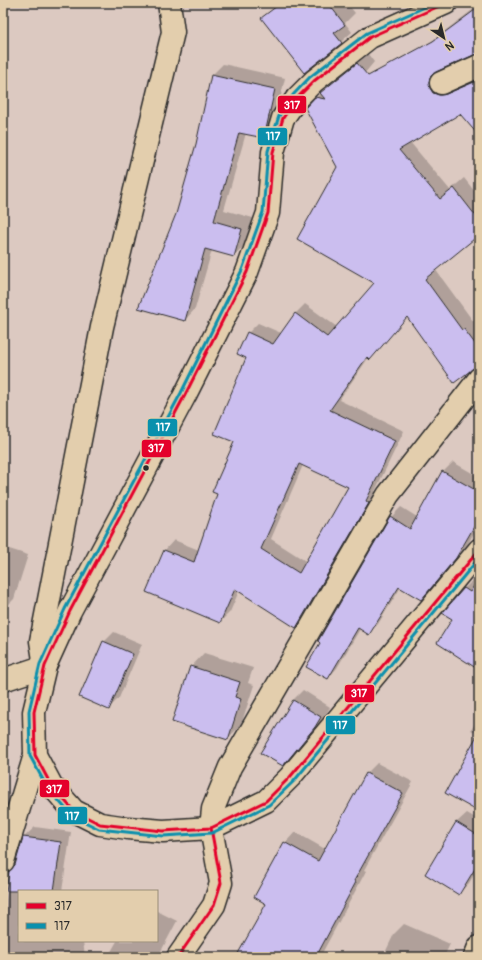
<svg xmlns="http://www.w3.org/2000/svg" width="482" height="960" font-family="Pangolin,sans-serif">
<rect width="100%" height="100%" fill="#dcc9c1"/>
<filter id="ink" filterUnits="userSpaceOnUse"><feTurbulence type="fractalNoise" baseFrequency=".025" numOctaves="2"/><feDisplacementMap in="SourceGraphic" scale="8" xChannelSelector="R" yChannelSelector="G"/><feConvolveMatrix kernelMatrix="1 2 1 2 8 2 1 2 1" color-interpolation-filters="sRGB"/></filter>
<g filter="url(#ink)">
<g fill="#0003" fill-rule="evenodd">
<polygon points="279,3 347,3 355,13 345,23 352,32 341,42 263,18"/>
<path d="M479 5V53L438 70 439 77 479 75V93L410 142 450 190 464 178 479 197V234L435 269 473 321 475 319 479 325V364L408 316 369 357 339 400 404 431 375 491 378 493 306 617 296 627 239 591 230 612 220 622 164 551 174 540 199 550 235 442 247 357 248 333 258 323 281 333 295 314 305 304 337 327 375 282 316 98 331 83 368 54 374 62 349 92 361 95ZM303 465 349 487 307 562 271 539Z"/>
<polygon points="223,64 285,78 274,126 263,137 246,133 224,210 253,218 245,245 234,256 212,250 195,309 185,320 177,214 197,144 212,75"/>
<polygon points="453,462 479,477 479,524 466,547 431,589 421,599 401,587 378,624 368,634 360,629 337,668 328,678 391,517 401,507 417,517 443,472"/>
<polygon points="3,547 28,555 14,599 3,610"/>
<polygon points="474,579 479,582 479,669 454,619 464,589"/>
<polygon points="114,632 142,644 119,698 109,708 104,642"/>
<polygon points="204,653 253,668 248,683 254,685 241,725 228,738 191,667"/>
<polygon points="303,690 330,707 325,716 292,755 282,765 293,700"/>
<polygon points="479,717 479,800 479,735 471,730"/>
<polygon points="377,763 413,782 364,870 366,871 320,957 254,957 267,903 285,843 295,832 325,849 367,773"/>
<polygon points="467,813 479,820 479,867 469,883 459,893 426,873 457,822"/>
<polygon points="35,827 71,832 62,891 19,891 19,941 83,941 85,957 3,957 3,920 10,872 16,865 24,837"/>
<polygon points="157,911 177,921 159,955 163,957 108,957 117,941 157,941"/>
<polygon points="404,924 450,944 444,957 383,957 394,934"/>
</g>
<g fill="#cbbeef" stroke="#2b2b2b" fill-rule="evenodd">
<polygon points="281,3 328,3 345,25 334,33 342,43 304,73 261,18"/>
<path d="M479 7V54L474 55 436 72 431 76 429 82 430 88 433 93 440 95 446 94 479 80V136L460 114 399 150 440 199 454 188 479 220V235L425 279 462 330 464 329 479 349V366L474 368 454 383 407 317 370 360 367 357 330 410 395 441 366 501 369 503 296 628 235 589 220 623 146 592 164 550 194 562 217 494 212 492 234 442 214 434 246 358 237 354 247 332 273 344 295 313 327 337 374 283 297 239 337 167 305 108 315 97 325 99 320 93 357 63 368 76 433 41ZM299 464 348 487 299 573 261 549Z"/>
<polygon points="211,75 275,89 264,138 239,133 214,221 242,229 234,257 205,249 185,321 138,308 176,214 196,144"/>
<polygon points="442,471 479,492 479,518 456,558 421,600 399,587 369,635 358,628 328,679 306,667 320,643 318,641 390,516 410,529"/>
<polygon points="479,578 479,670 437,643 452,619 442,613 464,588 470,592"/>
<polygon points="103,641 133,654 109,710 79,697"/>
<polygon points="190,666 240,682 235,697 241,699 228,740 172,722"/>
<polygon points="293,700 321,717 315,727 283,766 260,753"/>
<polygon points="479,732 479,812 445,793"/>
<polygon points="366,773 403,793 354,881 356,882 316,957 236,957 266,904 254,897 284,842 318,861"/>
<polygon points="456,822 479,836 479,862 459,895 425,874"/>
<polygon points="23,837 61,842 54,891 6,891 9,871 15,865"/>
</g>
<g fill="none" stroke-linecap="round" stroke-linejoin="round">
<g stroke="#2b2b2b" stroke-width="25">
<g id="minor">
<polyline points="446,3 370,37 314,81 297,98 283,118 273,152 268,213 247,272 185,395 70,611 45,666 34,712 35,755 51,785 74,811 100,824 128,828 163,831 211,828 266,801 290,777 479,550"/>
<polyline points="441,83 479,66"/>
<polyline points="3,680 45,666 41,641 102,327 173,32 169,3"/>
<polyline points="3,861 35,755"/>
<polyline points="178,957 214,905 221,883 211,828 213,809 230,767 388,495 479,379"/>
<polyline points="475,957 479,947"/>
</g>
</g>
<use href="#minor" stroke="#e3cead" stroke-width="22"/>
<g stroke="#e3cead" stroke-width="6">
<g id="bus-1">
<polyline points="446,3 370,37 314,81 297,98 283,118 273,152 268,213 247,272 185,395 70,611 45,666 34,712 35,755 51,785 74,811 100,824 163,831 211,828 266,801 290,777 479,550"/>
<polyline points="178,957 214,905 221,883 211,828"/>
</g>
</g>
<g stroke="#e3cead" stroke-width="6">
<polyline id="bus-2" points="434,3 367,33 310,77 293,95 279,116 268,151 263,212 242,270 181,393 65,609 40,664 29,711 30,756 47,787 71,815 99,829 163,836 212,833 269,805 294,781 479,558"/>
</g>
<use href="#bus-1" stroke="#e4002b" stroke-width="3"/>
<use href="#bus-2" stroke="#0990ad" stroke-width="3"/>
</g>
</g>
<circle fill="#2b2b2b" stroke="#e3cead" stroke-width="1.5" cx="146" cy="468" r="3.5"/>
<g stroke="#e3cead" stroke-width="1.5">
<rect x="277" y="95" width="30" height="19" rx="4" fill="#e4002b"/>
<rect x="257" y="127" width="31" height="19" rx="4" fill="#0990ad"/>
<rect x="147" y="418" width="31" height="19" rx="4" fill="#0990ad"/>
<rect x="141" y="439" width="31" height="19" rx="4" fill="#e4002b"/>
<rect x="344" y="684" width="31" height="19" rx="4" fill="#e4002b"/>
<rect x="325" y="715" width="31" height="20" rx="4" fill="#0990ad"/>
<rect x="39" y="779" width="31" height="19" rx="4" fill="#e4002b"/>
<rect x="57" y="806" width="31" height="19" rx="4" fill="#0990ad"/>
</g>
<g font-size="11" text-anchor="middle" font-weight="bold" fill="#fff">
<text x="292" y="109">317</text>
<text x="273" y="140">117</text>
<text x="163" y="431">117</text>
<text x="156" y="452">317</text>
<text x="359" y="697">317</text>
<text x="340" y="729">117</text>
<text x="54" y="793">317</text>
<text x="72" y="820">117</text>
</g>
<rect width="482" height="960" fill="none" stroke="#e3cead" stroke-width="16"/>
<rect x="8" y="8" width="466" height="944" fill="none" stroke="#2b2b2b" stroke-width="1.5" filter="url(#ink)"/>
<rect x="18" y="890" width="140" height="52" fill="#e3cead" stroke="#998d79"/>
<rect x="26" y="903" width="20" height="6" fill="#e4002b" stroke="#998d79"/>
<text x="54" y="910" font-size="12" fill="#2b2b2b">317</text>
<rect x="26" y="923" width="20" height="6" fill="#0990ad" stroke="#998d79"/>
<text x="54" y="930" font-size="12" fill="#2b2b2b">117</text>
<g transform="translate(444 38) rotate(145)" stroke="#e3cead" stroke-width="3" paint-order="stroke">
<path d="M0-3L7 15L0 10L-7 15Z" fill="#2b2b2b"/>
<text y="-6" font-size="11" font-weight="bold" text-anchor="middle" fill="#2b2b2b">N</text>
</g>
</svg>
